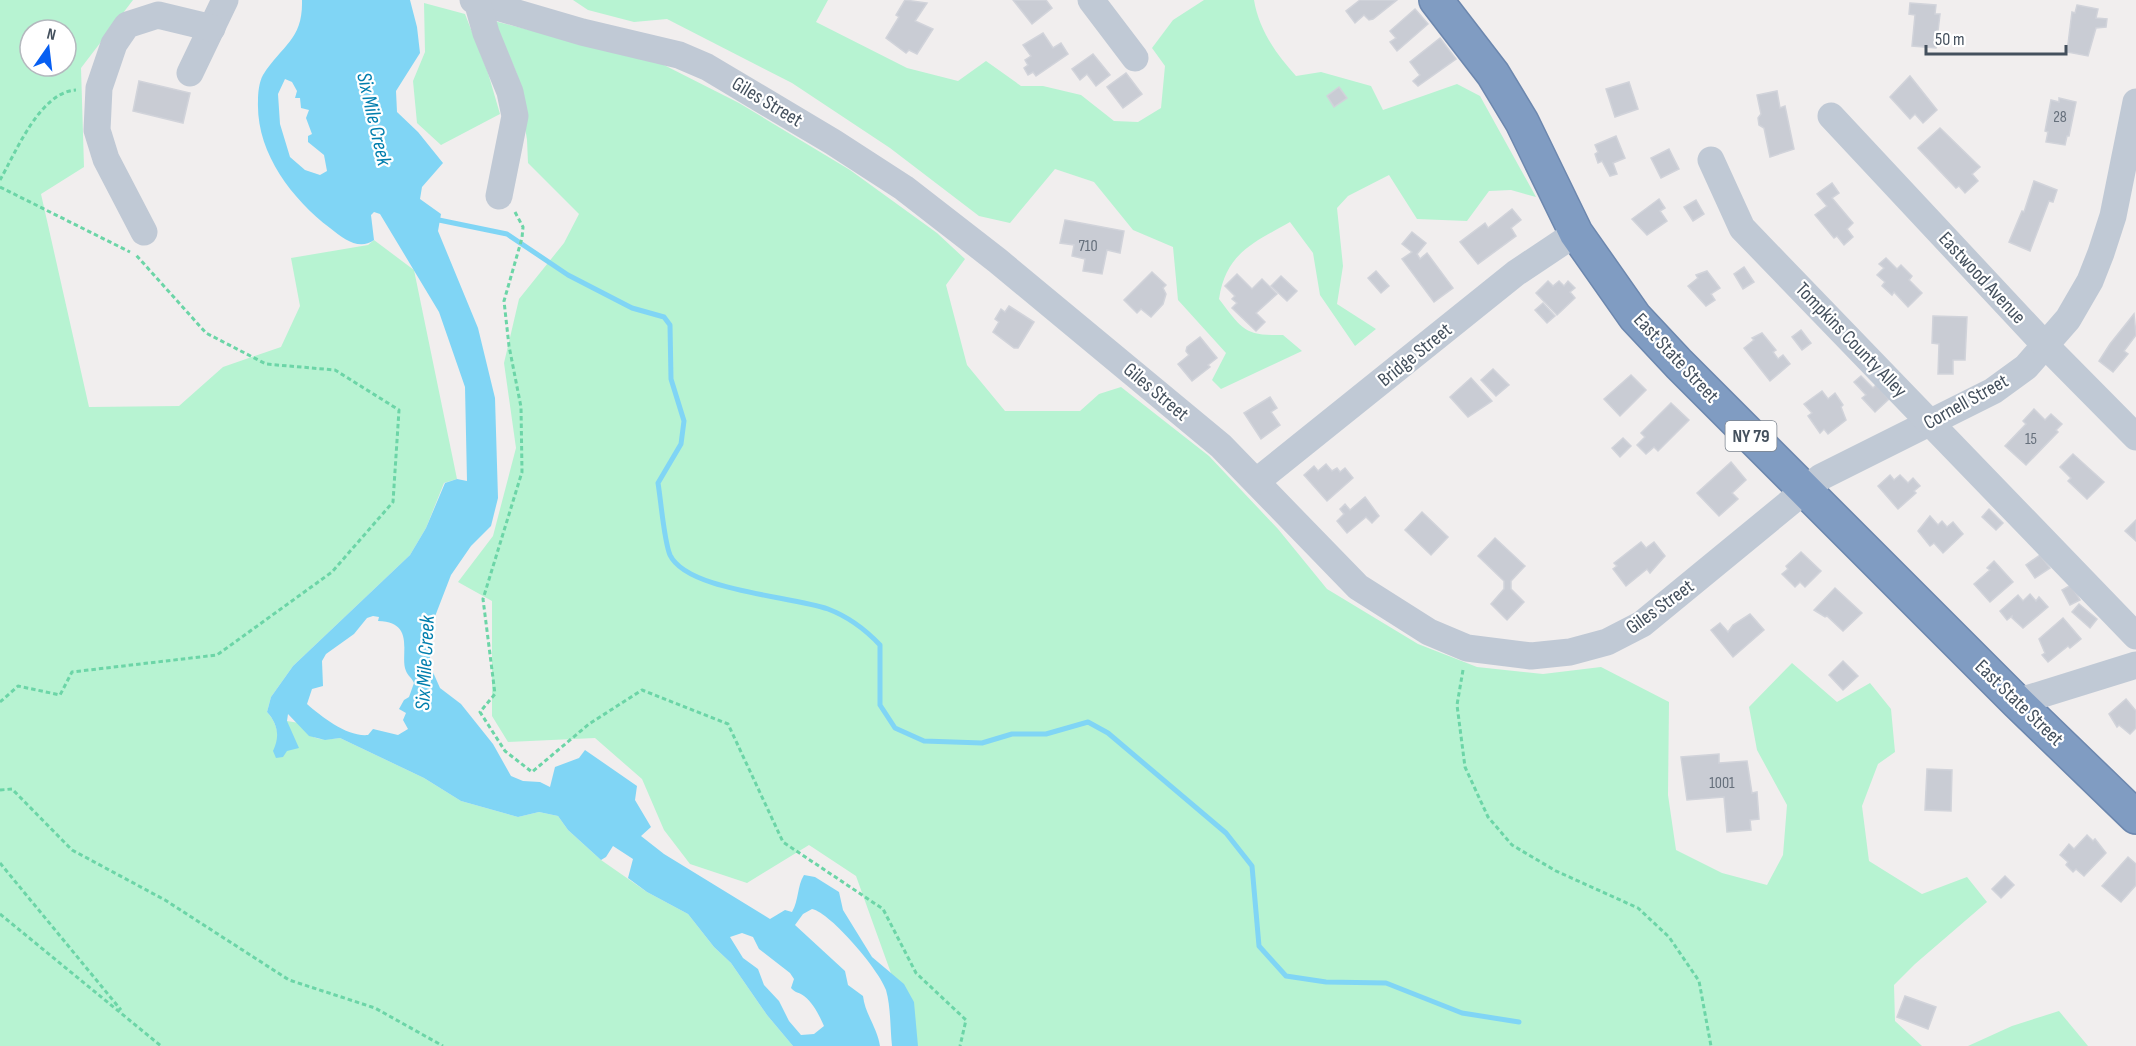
<svg xmlns="http://www.w3.org/2000/svg" width="2136" height="1046" font-family="'Sofia Sans Condensed',sans-serif">
<rect width="100%" height="100%" fill="#f1eeee"/>
<g fill="#b7f3d2" fill-rule="evenodd">
<path d="M0 0H133L81 68 84 167 41 194 89 407 179 406 223 367 281 347 300 306 291 258 368 245 374 240 414 270 457 479 444 483 426 528 410 555 293 666 271 697 267 712C280 726 279 741 276 758L287 721 299 723C312 740 318 741 340 738L424 778 461 801 518 817 539 812 558 816 568 830 601 860 647 892 688 914 714 947 731 963 767 1015 793 1046H0ZM30 30H66V66H30Z"/>
<path d="M573 0H828L816 22 907 68 958 81 986 61 1021 86H1043L1081 95 1114 121 1138 122 1161 108 1165 66 1152 48 1173 20 1204 0H1254C1259 30 1276 54 1296 76L1321 72 1371 86 1383 110 1457 84 1480 96 1536 197 1511 190 1489 191 1467 221 1417 219 1389 175 1348 196 1337 208 1343 266 1337 304 1376 329 1355 346 1320 295 1313 253 1290 222C1253 243 1226 253 1219 299 1242 329 1244 336 1283 335L1302 351 1221 389 1212 380 1226 353 1178 300 1173 247 1133 230 1094 182 1055 169 1010 223 979 216 890 148 792 83 667 19 634 22 588 10Z"/>
<polygon points="424,3 465,14 488,73 500,114 441,145 417,123 413,81 425,52"/>
<polygon points="494,21 662,64 739,103 850,170 937,233 965,259 946,285 967,365 1005,411 1080,411 1099,394 1121,387 1209,456 1278,529 1327,589 1418,644 1477,667 1543,674 1601,667 1669,702 1668,795 1676,850 1722,873 1767,885 1783,855 1787,805 1757,750 1749,707 1792,663 1837,702 1870,683 1891,709 1895,752 1878,764 1862,806 1869,861 1922,894 1967,877 1987,902 1915,964 1894,985 1895,1021 1922,1046 906,1046 910,1026 856,876 809,845 747,883 690,864 664,830 642,779 595,738 508,742 492,716 492,601 458,582 493,536 516,448 504,363 519,299 564,243 579,214 528,163 527,140 517,74"/>
<polygon points="2059,1011 2088,1046 1968,1046 2012,1026"/>
</g>
<path fill="#80d5f5" fill-rule="evenodd" d="M302 0H410L417 27 420 53 396 91 397 112 418 132 443 163 422 187 420 199 441 214 438 231 478 328 495 398 498 498 491 526 471 546 451 575 434 619 428 646 432 670 440 688 461 704 493 744 511 776 523 781 540 782 550 787 555 767 579 758 585 750 637 786 635 800 651 827 641 836 664 854 770 919 785 910 792 912C799 900 797 886 804 875L815 877 839 892 843 910 872 957 904 984 914 1002 918 1046H892C890 1028 891 1008 886 990 880 971 831 913 812 909L803 914 795 925 845 971 848 985 863 996C865 1014 877 1027 880 1046H793L767 1015 731 963 714 947 688 914 647 892 628 878 633 859 613 846 606 857 601 860 568 830 558 816 539 812 518 817 461 801 424 778 340 738 325 740 309 736 288 714 287 721 299 748 287 751 283 757 276 758 273 751C280 737 278 724 267 712L271 697 293 666 410 555 426 528 445 483 457 479 467 481 465 387 439 312 380 214 374 212 371 215 374 240C359 251 344 239 330 228 291 198 256 152 258 101 258 93 259 82 263 75 283 44 303 40 302 0ZM285 79 292 82 297 91 295 98H300L301 108 309 110 306 118 312 134 308 136V142L324 155 327 171 320 175 305 170 290 157 280 124 278 94ZM373 616 379 617 378 621C417 622 399 656 406 671 408 676 412 678 414 683L409 697 404 700 399 709 406 713 403 720 408 729 398 735 373 729 368 735C347 737 322 717 307 704L312 689 323 686 322 661 326 654 354 634 367 618ZM742 933 753 937 759 949 790 973 794 979 791 988C795 993 799 992 804 996 814 1004 819 1015 824 1026L814 1034 801 1035 789 1021 779 1001 764 985 758 969 743 958 730 937Z"/>
<g fill="none" stroke-linecap="round" stroke-linejoin="round">
<path stroke="#80d5f5" stroke-width="5" d="M434 219 507 234 568 275 632 308 664 317 670 325 671 379 684 421 681 444 658 483C661 501 664 541 670 555 687 591 792 596 828 609 849 617 865 629 880 645V705L895 728 924 741 982 743 1012 734H1046L1088 722 1108 733 1226 833 1252 866 1259 946 1286 976 1326 982 1386 983 1462 1013 1519 1022"/>
</g>
<g fill="#c9ccd4" stroke="#d1d3da" stroke-width="1.5">
<polygon points="905,0 927,3 915,21 933,29 917,54 909,50 906,53 886,38 899,17 896,15"/>
<polygon points="1013,0 1046,0 1052,8 1032,24"/>
<polygon points="1360,0 1397,0 1373,19 1369,20 1364,15 1355,23 1346,11"/>
<polygon points="1910,3 1936,5 1935,14 1940,14 1936,48 1912,46 1915,15 1909,14"/>
<polygon points="2077,5 2098,9 2096,18 2107,19 2106,27 2096,28 2088,56 2067,52 2072,12 2075,13"/>
<polygon points="1415,9 1428,24 1397,51 1390,42 1396,38 1390,31"/>
<polygon points="1043,33 1053,48 1061,43 1068,54 1036,76 1033,72 1028,75 1024,68 1028,65 1025,60 1031,56 1023,45"/>
<polygon points="1440,38 1456,59 1418,86 1413,81 1420,75 1410,62"/>
<polygon points="1093,54 1110,75 1096,86 1087,74 1080,80 1072,69"/>
<polygon points="1126,73 1142,94 1123,108 1107,87"/>
<polygon points="1910,76 1937,110 1923,123 1915,114 1910,119 1890,97"/>
<polygon points="139,81 190,93 183,123 133,111"/>
<polygon points="1629,82 1638,109 1615,117 1606,89"/>
<polygon points="1339,87 1347,98 1334,107 1327,96"/>
<polygon points="1777,91 1780,108 1785,106 1794,149 1770,157 1764,128 1759,125 1758,118 1761,114 1757,95"/>
<polygon points="2059,98 2076,102 2069,136 2067,136 2065,145 2046,142 2048,132 2045,131 2051,100 2059,102"/>
<polygon points="1940,128 1980,167 1972,174 1978,181 1965,193 1959,186 1956,188 1918,148"/>
<polygon points="1616,136 1625,158 1613,163 1617,174 1610,176 1602,161 1598,163 1595,154 1598,152 1595,145"/>
<polygon points="1669,149 1679,169 1661,178 1651,158"/>
<polygon points="2034,181 2057,190 2053,202 2049,201 2030,251 2009,242 2022,211 2024,212"/>
<polygon points="1832,183 1839,193 1832,198 1853,223 1847,229 1853,237 1844,245 1837,236 1834,238 1815,215 1827,206 1817,194"/>
<polygon points="1659,199 1665,208 1660,211 1667,221 1647,235 1632,219"/>
<polygon points="1696,200 1704,214 1693,221 1684,207"/>
<polygon points="1512,209 1521,220 1511,228 1516,236 1478,264 1460,242 1485,223 1488,228"/>
<polygon points="1065,220 1124,231 1120,253 1107,250 1102,274 1083,271 1085,259 1072,256 1074,245 1060,243"/>
<polygon points="1412,232 1426,243 1417,254 1420,259 1427,253 1453,288 1434,302 1402,259 1412,252 1402,244"/>
<polygon points="1886,258 1897,269 1901,265 1912,276 1909,280 1922,293 1908,307 1894,292 1892,295 1882,286 1885,282 1877,275 1884,268 1879,264"/>
<polygon points="1744,267 1754,282 1743,289 1734,274"/>
<polygon points="1376,271 1389,286 1381,293 1368,278"/>
<polygon points="1707,271 1720,288 1711,294 1715,300 1706,306 1688,286 1698,278 1696,275"/>
<polygon points="1152,272 1166,285 1163,288 1166,294 1163,304 1151,317 1141,309 1137,313 1124,300"/>
<polygon points="1237,274 1252,289 1262,279 1277,294 1256,313 1265,322 1256,331 1232,308 1237,303 1232,299 1235,296 1225,286"/>
<polygon points="1281,276 1297,291 1287,301 1271,286"/>
<polygon points="1548,281 1553,286 1559,281 1564,286 1568,281 1575,288 1570,292 1575,298 1557,315 1536,293"/>
<polygon points="1543,303 1555,316 1547,323 1535,310"/>
<polygon points="1009,306 1034,322 1018,348 1014,348 993,332 999,322 995,319 1001,309 1005,312"/>
<polygon points="2134,314 2136,335 2124,351 2128,354 2113,372 2099,361 2110,344"/>
<polygon points="1933,316 1967,317 1965,360 1953,360 1953,374 1938,374 1939,344 1932,343"/>
<polygon points="1801,330 1811,343 1802,350 1792,337"/>
<polygon points="1762,333 1776,350 1773,352 1778,359 1783,355 1790,364 1770,381 1744,348 1754,340 1752,338"/>
<polygon points="1200,337 1217,358 1208,365 1210,367 1192,381 1178,364 1189,355 1186,351 1187,347"/>
<polygon points="1493,369 1509,385 1496,396 1481,380"/>
<polygon points="1631,375 1646,390 1620,416 1604,399"/>
<polygon points="1861,376 1873,388 1876,385 1889,399 1875,412 1862,398 1866,395 1854,382"/>
<polygon points="1471,378 1492,401 1468,417 1450,397"/>
<polygon points="1822,391 1828,399 1835,393 1843,405 1841,407 1846,420 1828,434 1824,429 1820,433 1808,416 1812,413 1804,404"/>
<polygon points="1270,397 1277,408 1271,412 1280,425 1261,439 1244,413"/>
<polygon points="1671,403 1689,420 1658,451 1654,447 1646,454 1637,445 1645,437 1641,433"/>
<polygon points="2034,409 2045,420 2051,414 2062,424 2056,430 2058,432 2026,465 2005,446 2026,424 2023,421"/>
<polygon points="1623,438 1631,446 1620,457 1612,448"/>
<polygon points="2073,454 2104,482 2087,499 2068,481 2071,478 2060,467"/>
<polygon points="1731,462 1746,480 1732,493 1738,499 1719,516 1697,493"/>
<polygon points="1326,464 1332,471 1337,468 1340,472 1345,468 1353,478 1327,501 1304,475 1314,466 1318,471"/>
<polygon points="1890,475 1894,480 1900,475 1908,483 1913,478 1920,486 1914,491 1916,493 1898,509 1878,486"/>
<polygon points="1365,497 1379,516 1372,523 1366,517 1347,533 1337,521 1344,514 1340,509 1345,504 1350,510"/>
<polygon points="1989,509 2003,523 1996,530 1982,517"/>
<polygon points="1422,512 1448,537 1431,555 1405,530"/>
<polygon points="1930,516 1938,525 1942,521 1947,527 1953,522 1963,534 1943,553 1934,543 1930,546 1918,531"/>
<polygon points="2136,520 2136,541 2125,531"/>
<polygon points="1495,538 1525,566 1511,581 1511,589 1524,602 1507,620 1491,604 1504,589 1504,581 1478,556"/>
<polygon points="1641,542 1646,548 1654,542 1665,556 1650,573 1647,569 1626,586 1613,569 1617,566 1614,563"/>
<polygon points="1801,552 1821,571 1805,587 1800,582 1795,587 1782,574 1788,569 1786,566"/>
<polygon points="2040,555 2050,568 2035,578 2026,565"/>
<polygon points="1994,561 2013,582 1990,602 1974,584 1990,570 1987,568"/>
<polygon points="2071,585 2080,600 2070,605 2062,590"/>
<polygon points="1835,588 1862,613 1843,631 1827,616 1825,617 1814,610"/>
<polygon points="2030,594 2036,601 2039,597 2048,607 2023,628 2012,618 2012,616 2007,620 2000,611 2018,595 2023,601"/>
<polygon points="2079,604 2097,619 2090,628 2072,612"/>
<polygon points="1750,614 1764,630 1733,657 1711,630 1720,623 1728,632 1733,625"/>
<polygon points="2063,618 2081,639 2070,648 2068,646 2048,662 2042,655 2045,653 2039,639"/>
<polygon points="1843,661 1858,676 1843,690 1829,675"/>
<polygon points="2126,699 2136,711 2136,728 2130,734 2119,725 2117,727 2109,714"/>
<polygon points="1719,754 1719,763 1747,761 1752,793 1757,792 1759,819 1750,820 1751,830 1727,832 1724,797 1687,800 1681,757"/>
<polygon points="1927,769 1952,770 1951,811 1925,810"/>
<polygon points="2087,835 2093,841 2095,839 2106,853 2084,876 2076,869 2073,872 2066,865 2068,862 2060,855 2069,844 2074,849"/>
<polygon points="2128,857 2136,864 2136,885 2121,902 2102,886"/>
<polygon points="2005,876 2014,885 2001,898 1992,889"/>
<polygon points="1905,996 1936,1007 1928,1029 1897,1017"/>
</g>
<g fill="none" stroke-linecap="round" stroke-linejoin="round">
<g stroke="#6c87ae" stroke-width="36">
<polyline id="highway" points="1436,0 1493,74 1522,122 1576,233 1635,317 1679,364 2017,702 2136,817"/>
</g>
<g stroke="#6cd5a7" stroke-width="3" stroke-dasharray="4.5 3" stroke-linecap="butt">
<path d="M0 180C16 152 40 92 76 90"/>
<polyline points="0,187 130,252"/>
<polyline points="515,212 523,227 522,238 504,301 509,346 521,407 522,472 483,599 495,694 480,712 505,751 532,772 589,724 642,690 728,724 783,842 883,909 916,973 966,1020 960,1046"/>
<polyline points="1463,670 1457,705 1465,767 1488,817 1512,845 1556,871 1638,908 1669,937 1699,981 1711,1046"/>
<polyline points="0,702 18,686 60,695 72,672 217,655 332,572 393,502 399,410 335,370 266,364 206,333 136,255"/>
<polyline points="0,790 12,789 72,850 165,900 289,980 375,1008 443,1046"/>
<polyline points="0,863 121,1010"/>
<polyline points="0,914 161,1046"/>
</g>
<g stroke="#c0c9d5" stroke-width="27">
<polyline points="473,0 582,32 679,55 707,67 833,142 904,188 998,261 1221,446 1358,587 1429,632 1467,648 1531,656 1570,652 1607,642 1642,624 1821,477 1993,391 2026,367 2068,319 2090,281 2101,253 2113,216 2136,102"/>
<polyline points="1091,0 1135,58"/>
<polyline points="477,1 486,33 510,92 515,116 499,196"/>
<polyline points="190,73 225,0"/>
<polyline points="1831,116 2045,345 2136,437"/>
<polyline points="1711,160 1742,228 2136,636"/>
<polyline points="144,232 106,159 97,130 99,88 114,44 127,25 158,15 212,28"/>
<polyline points="1257,481 1516,273 1576,233"/>
<polyline points="2017,702 2136,665"/>
</g>
<use href="#highway" stroke="#809cc2" stroke-width="33"/>
</g>
<g text-anchor="middle" dominant-baseline="central" stroke-width="4.5" stroke-linejoin="round" paint-order="stroke">
<g font-size="16" fill="#656f7b">
<text x="2060" y="117">28</text>
<text x="1088" y="246">710</text>
<text x="2031" y="439">15</text>
<text x="1722" y="783">1001</text>
</g>
<rect fill="#fff" stroke="#7c848e" stroke-width="1.5" x="1725.5" y="421" width="51" height="30" rx="4.5"/>
<g font-size="18" font-weight="bold" fill="#44505d">
<text x="1751" y="436">NY 79</text>
</g>
<g font-size="20" fill="#44505d" stroke="#fff">
<text transform="translate(767 102) rotate(31)">Giles Street</text>
<text transform="translate(1982 278) rotate(47)">Eastwood Avenue</text>
<text transform="translate(1851 340) rotate(46)">Tompkins County Alley</text>
<text transform="translate(1415 355) rotate(-39)">Bridge Street</text>
<text transform="translate(1676 358) rotate(47)">East State Street</text>
<text transform="translate(1156 392) rotate(40)">Giles Street</text>
<text transform="translate(1966 402) rotate(-29)">Cornell Street</text>
<text transform="translate(1660 607) rotate(-36)">Giles Street</text>
<text transform="translate(2019 703) rotate(44)">East State Street</text>
</g>
<g font-size="21" font-style="italic" fill="#017ead" stroke="#fff">
<text transform="translate(374 119) rotate(77)">Six Mile Creek</text>
<text transform="translate(425 663) rotate(-87)">Six Mile Creek</text>
</g>
</g>
<g transform="translate(48 48) rotate(14)"><circle r="28" fill="#ffffff" stroke="#b4b9be" stroke-width="1.5"/>
<path d="M0-4.5L10 22L0 15L-10 22Z" fill="#075ff2"/>
<text y="-9" font-size="16" font-weight="bold" text-anchor="middle" fill="#44505d">N</text>
</g>
<path d="M1926 45v9h140v-9" fill="none" stroke="#44505d" stroke-width="3"/>
<text x="1935" y="45" font-size="18" fill="#44505d" stroke="#ffffff" stroke-width="4.5" paint-order="stroke">50 m</text>
</svg>
